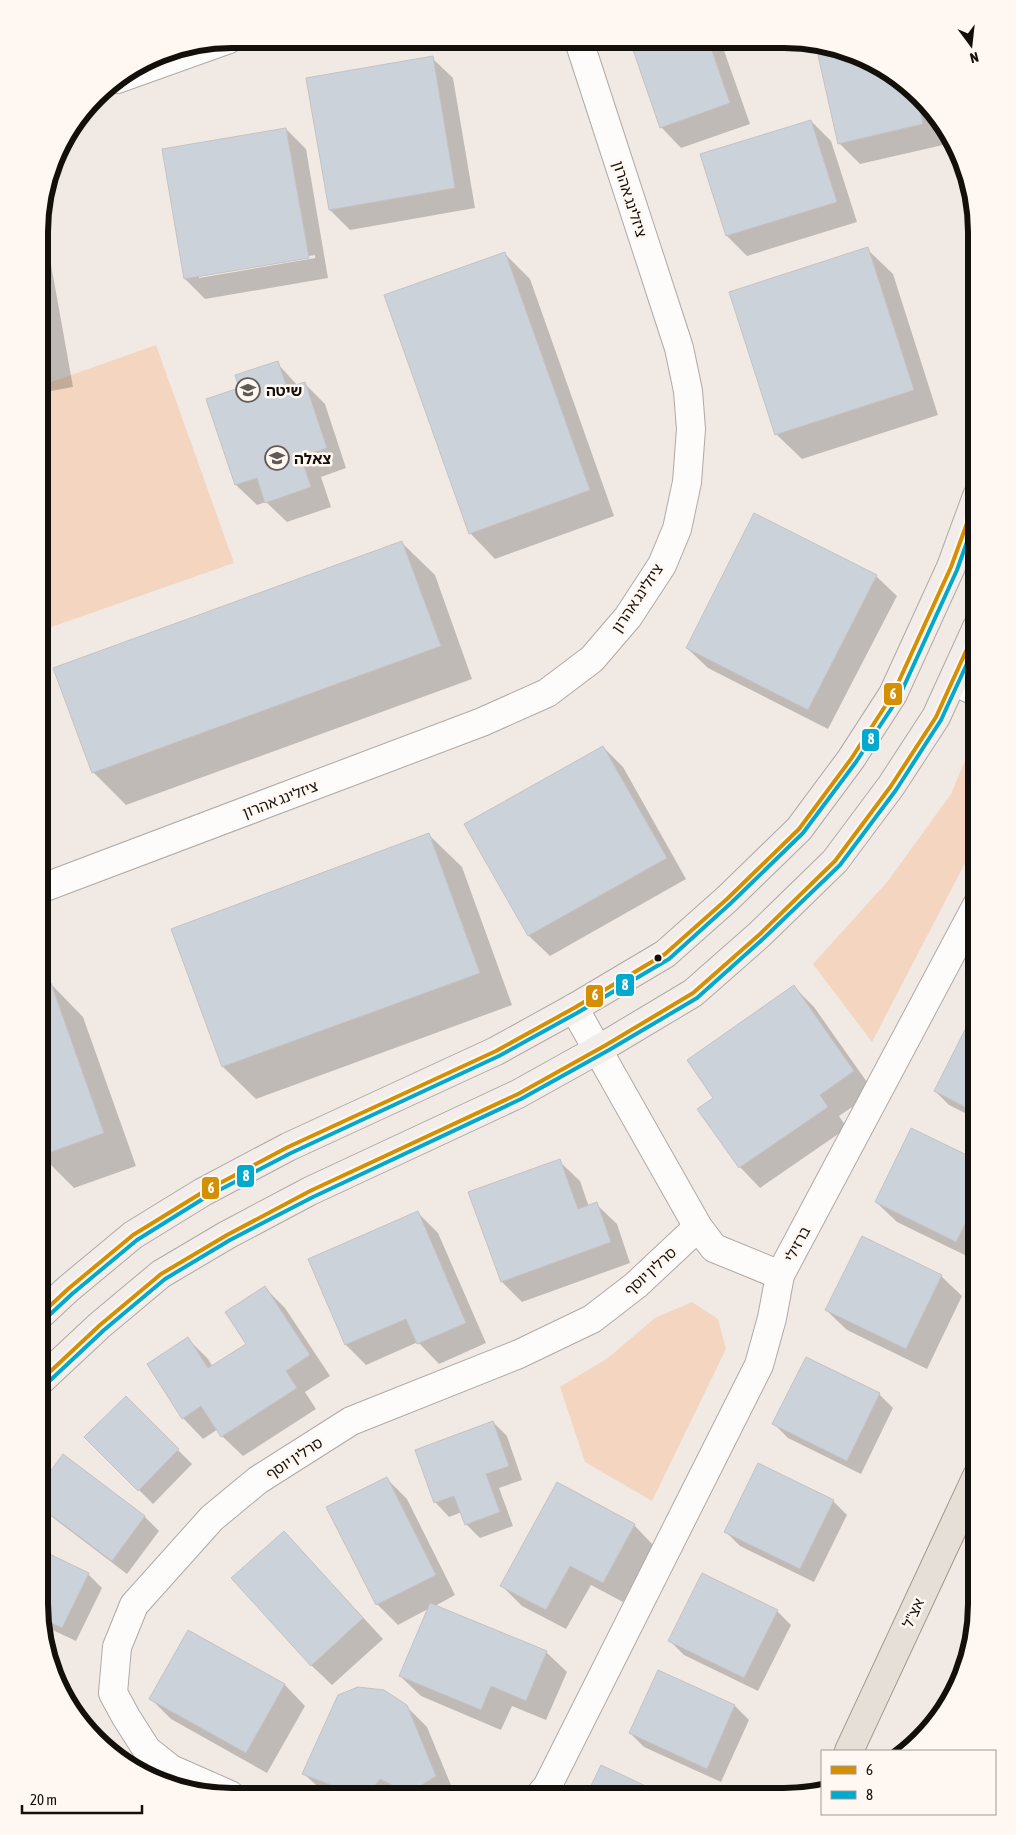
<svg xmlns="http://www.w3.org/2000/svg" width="1016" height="1835" font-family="'Asap Condensed','Noto Sans Hebrew',sans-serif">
<rect width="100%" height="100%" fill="#f1e9e4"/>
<g fill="#f4d6c0">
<polygon points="156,345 234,563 40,631 40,386"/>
<polygon points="977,747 977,840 872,1042 813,964 888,881 951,794 970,749"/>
<polygon points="692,1302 718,1319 726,1349 652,1501 585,1462 560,1387 608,1358 655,1318"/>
</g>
<g fill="#0003" fill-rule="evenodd">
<polygon points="631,41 721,42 750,124 681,148 661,127"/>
<polygon points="816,42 822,42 869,59 911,86 936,114 943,145 860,164 840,144"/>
<polygon points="432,58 453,78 475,208 350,230 330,210"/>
<polygon points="811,121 831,141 857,222 747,256 727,236 701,155"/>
<path d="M286 129 306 149 328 278 205 299 185 279ZM315 255V258L199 278V275Z"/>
<polygon points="40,249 50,259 73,387 40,393"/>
<polygon points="867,249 893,274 938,415 802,459 776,434"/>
<polygon points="505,254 530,279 614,516 495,559 470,533"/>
<polygon points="277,363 298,386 305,384 325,404 346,468 321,477 331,507 287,522 266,502 257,505 236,485 241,389"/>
<polygon points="402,543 435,575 472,679 126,805 93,772"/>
<polygon points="876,576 897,596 828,729 708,668 687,648"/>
<polygon points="603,747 623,767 686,879 550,956 529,936 466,824"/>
<polygon points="429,835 462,867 512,1005 256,1099 223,1067 172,929"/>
<polygon points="51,984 83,1017 136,1166 74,1188 41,1155 39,1150 39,988"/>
<polygon points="794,987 814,1007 874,1092 839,1116 847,1128 760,1188 740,1167 699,1109 715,1098"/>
<polygon points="977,1027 977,1119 949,1105 935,1091"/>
<polygon points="559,1161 580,1181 589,1207 596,1204 617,1224 630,1263 522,1302 502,1282"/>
<polygon points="977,1161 977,1261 897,1222 876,1202"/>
<polygon points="418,1213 438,1233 486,1343 439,1364 418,1342 366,1365 346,1345"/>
<polygon points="862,1238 941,1276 962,1296 927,1369 847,1330 826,1310"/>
<polygon points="265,1288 285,1308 330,1376 305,1392 316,1409 243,1456 222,1436 218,1429 203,1439 183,1418 188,1339 208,1359 213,1367 248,1344"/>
<polygon points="806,1359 879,1394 893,1408 861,1474 788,1438 774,1424"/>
<polygon points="126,1398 192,1464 153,1504 86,1437"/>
<polygon points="493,1422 507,1436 522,1480 499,1488 513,1526 480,1538 466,1524 462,1512 449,1517 435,1502"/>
<polygon points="63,1456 145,1517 159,1531 127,1574 39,1507 39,1489"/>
<polygon points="387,1479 407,1499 455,1595 435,1606 546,1652 567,1672 546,1720 512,1706 501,1730 421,1696 400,1676 428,1609 398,1625 377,1604 328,1508"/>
<polygon points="833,1501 847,1515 814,1582 740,1546 726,1532"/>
<polygon points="634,1525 654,1546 623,1602 591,1585 566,1629 522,1606 502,1586"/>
<polygon points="284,1532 383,1639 332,1685 311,1665"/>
<polygon points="39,1551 88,1574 102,1588 76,1641 42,1625 39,1603"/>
<polygon points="777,1611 791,1625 758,1691 684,1655 670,1641"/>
<polygon points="189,1631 285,1685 305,1706 267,1773 171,1719 151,1699"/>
<polygon points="406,1706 427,1727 455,1795 327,1795 304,1774"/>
<polygon points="735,1706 749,1720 721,1782 644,1747 630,1733"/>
</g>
<g fill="#ccd2da" stroke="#c4c2c2">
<polygon points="630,41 709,42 730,103 660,128"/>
<polygon points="815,42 822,42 869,59 911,86 916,91 923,124 838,144"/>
<polygon points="433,56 455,188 329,210 306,78"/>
<polygon points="811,120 837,202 726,236 700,154"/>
<polygon points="286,128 309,258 184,279 162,149"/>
<polygon points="868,247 914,390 775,435 729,292"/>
<polygon points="505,252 590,490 469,534 384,295"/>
<polygon points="278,361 287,388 305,382 327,448 301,457 311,487 265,503 257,478 235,485 206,399 239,388 235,375"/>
<polygon points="754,513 877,575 808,710 686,648"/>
<polygon points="402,541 441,646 92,773 53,668"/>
<polygon points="603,746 667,858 528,936 464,824"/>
<polygon points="429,833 480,973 222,1067 171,929"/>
<polygon points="51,983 104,1133 40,1156 39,987"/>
<polygon points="794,985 854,1071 820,1095 828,1107 739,1168 697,1109 713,1098 687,1060"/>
<polygon points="969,1022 977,1026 977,1113 934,1091"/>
<polygon points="911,1128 977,1160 977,1200 956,1242 875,1202"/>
<polygon points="560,1159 578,1209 597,1202 611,1242 501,1282 468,1192"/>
<polygon points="418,1211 466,1323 417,1344 406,1319 345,1345 308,1259"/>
<polygon points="862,1236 942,1275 906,1349 825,1310"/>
<polygon points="265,1286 310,1355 286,1371 297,1388 221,1437 201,1406 182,1419 147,1364 188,1337 208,1368 246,1344 225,1312"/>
<polygon points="806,1357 880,1393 847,1461 772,1424"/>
<polygon points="126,1396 179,1449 138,1491 84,1437"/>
<polygon points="493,1421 509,1466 486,1474 500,1512 465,1525 454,1496 434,1503 415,1450"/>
<polygon points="63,1454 145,1516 112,1561 39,1506 39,1487"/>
<polygon points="758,1463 834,1500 800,1569 724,1532"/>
<polygon points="387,1477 436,1575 376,1605 326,1507"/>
<polygon points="557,1482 635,1524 603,1583 570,1566 546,1610 500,1586"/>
<polygon points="284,1531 363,1618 311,1666 231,1578"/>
<polygon points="39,1549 89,1573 62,1628 41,1618 39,1603"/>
<polygon points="702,1573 778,1610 744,1678 668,1641"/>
<polygon points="430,1603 547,1651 526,1701 491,1686 481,1710 399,1676"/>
<polygon points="188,1630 285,1684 246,1753 149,1699"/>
<polygon points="658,1670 735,1705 707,1769 629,1733"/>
<polygon points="358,1687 384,1690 407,1705 436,1776 409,1793 380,1779 368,1795 358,1795 302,1774 338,1695"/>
<polygon points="601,1765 667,1796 586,1796"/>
</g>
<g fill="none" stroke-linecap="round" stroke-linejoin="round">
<g stroke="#b0a9a6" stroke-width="30">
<g id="street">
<polyline points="117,79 229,39"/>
<polyline points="953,681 977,692"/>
<polyline points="40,889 482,722 547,693 592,659 628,617 662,565 677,529 687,482 691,429 688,391 679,348 579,41"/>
<polyline points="574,1008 698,1227 714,1248 780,1275 977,905"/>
<polyline points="230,1795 171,1769 147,1750 126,1717 113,1693 117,1647 134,1605 212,1518 258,1480 351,1421 519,1354 592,1319 636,1285 698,1227"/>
<polyline points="539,1796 547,1787 759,1365 772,1318 780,1275"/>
</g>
</g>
<g stroke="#b0a9a6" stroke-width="30">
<g id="secondary">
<polyline points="39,1316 68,1289 133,1235 203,1192 288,1147 496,1051 574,1008 665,954 727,899 799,829 851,759 893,694 951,567 977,496"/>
<polyline points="39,1382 100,1325 161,1274 227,1235 310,1191 518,1094 606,1045 693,993 760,934 835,861 891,786 936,717 977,627"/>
</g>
</g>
<g stroke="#a39487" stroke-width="30">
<polyline id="primary" points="849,1751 977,1476"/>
</g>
<use href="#street" stroke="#fdfcfb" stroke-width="28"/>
<use href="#secondary" stroke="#f2ede9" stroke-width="28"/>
<use href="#primary" stroke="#e6dfd8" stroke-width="28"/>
<g stroke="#fff7f1" stroke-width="8">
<g id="bus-1">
<polyline points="39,1316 68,1289 133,1235 203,1192 288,1147 496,1051 574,1008 665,954 727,899 799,829 851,759 893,694 951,567 977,496"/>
<polyline points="39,1382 100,1325 161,1274 227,1235 310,1191 518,1094 606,1045 693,993 760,934 835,861 891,786 936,717 977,627"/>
</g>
</g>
<g stroke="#fff7f1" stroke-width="8">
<g id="bus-2">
<polyline points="43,1321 72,1294 137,1240 206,1197 291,1153 499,1056 577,1013 669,959 731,903 803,833 856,762 899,697 957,570 977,514"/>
<polyline points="43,1387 104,1330 165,1279 230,1240 313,1197 521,1099 609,1050 697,998 764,938 840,865 896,790 941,720 977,642"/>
</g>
</g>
<use href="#bus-1" stroke="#d58f02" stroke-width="4"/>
<use href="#bus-2" stroke="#00a9ce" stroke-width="4"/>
</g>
<defs>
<g id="school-ring" transform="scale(1.25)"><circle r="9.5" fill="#fff7f1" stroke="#615b57" stroke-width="1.5"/><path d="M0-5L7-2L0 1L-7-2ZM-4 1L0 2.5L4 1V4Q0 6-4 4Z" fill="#615b57"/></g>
</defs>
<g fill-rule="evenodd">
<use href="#school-ring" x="248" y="390"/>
<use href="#school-ring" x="277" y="458"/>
</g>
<circle fill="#130f0b" stroke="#fff7f1" stroke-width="2" cx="658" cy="958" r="4.5"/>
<g text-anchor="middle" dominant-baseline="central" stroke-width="5" stroke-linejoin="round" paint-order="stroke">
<g font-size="15" fill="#130f0b" stroke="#fff7f1">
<text transform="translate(630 199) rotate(72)">ציזלינג אהרון</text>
<text transform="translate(637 598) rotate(-56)">ציזלינג אהרון</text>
<text transform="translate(280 799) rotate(-21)">ציזלינג אהרון</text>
<text transform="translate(797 1244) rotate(-62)">ברזילי</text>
<text transform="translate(650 1271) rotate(-42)">סרלין יוסף</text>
<text transform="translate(294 1458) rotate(-33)">סרלין יוסף</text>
<text transform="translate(913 1613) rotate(-65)">אצ"ל</text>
</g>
<g font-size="15" font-weight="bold" fill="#130f0b" stroke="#fff7f1" text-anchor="start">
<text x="266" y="390">שיטה</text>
<text x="294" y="458">צאלה</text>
</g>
</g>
<path d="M0 0H1016V1835H0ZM232 48H784A184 184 0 0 1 968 232V1604A184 184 0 0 1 784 1788H232A184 184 0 0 1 48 1604V232A184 184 0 0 1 232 48Z" fill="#fff7f1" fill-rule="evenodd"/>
<path fill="none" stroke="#130f0b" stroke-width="6" d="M232 48H784A184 184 0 0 1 968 232V1604A184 184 0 0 1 784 1788H232A184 184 0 0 1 48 1604V232A184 184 0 0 1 232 48Z"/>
<g stroke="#fff7f1" stroke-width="2">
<rect x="883" y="682" width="20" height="24" rx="5" fill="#d58f02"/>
<rect x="861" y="728" width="19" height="24" rx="5" fill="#00a9ce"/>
<rect x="615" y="973" width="20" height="24" rx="5" fill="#00a9ce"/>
<rect x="585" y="984" width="19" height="24" rx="5" fill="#d58f02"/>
<rect x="236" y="1164" width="19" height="24" rx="5" fill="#00a9ce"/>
<rect x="201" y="1176" width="19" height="24" rx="5" fill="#d58f02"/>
</g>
<g font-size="14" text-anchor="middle" font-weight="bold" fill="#fff">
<text x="893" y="699">6</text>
<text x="871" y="744">8</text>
<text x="625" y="990">8</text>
<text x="595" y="1000">6</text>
<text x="246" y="1181">8</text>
<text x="211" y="1193">6</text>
</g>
<rect x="821" y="1750" width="175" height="65" fill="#fff7f1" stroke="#a19a95"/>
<rect x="831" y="1766" width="25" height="8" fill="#d58f02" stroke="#a19a95"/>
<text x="866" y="1775" font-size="15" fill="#130f0b">6</text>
<rect x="831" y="1791" width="25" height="8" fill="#00a9ce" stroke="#a19a95"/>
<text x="866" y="1800" font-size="15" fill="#130f0b">8</text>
<g transform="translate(971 45) rotate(165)" stroke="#fff7f1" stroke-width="4" paint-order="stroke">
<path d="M0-4L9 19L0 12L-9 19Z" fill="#130f0b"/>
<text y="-8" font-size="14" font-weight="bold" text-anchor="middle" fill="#130f0b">N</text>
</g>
<path d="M22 1805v8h120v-8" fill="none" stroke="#130f0b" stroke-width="2.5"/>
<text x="30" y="1805" font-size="15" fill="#130f0b" stroke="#fff7f1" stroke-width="4" paint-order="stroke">20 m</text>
</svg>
